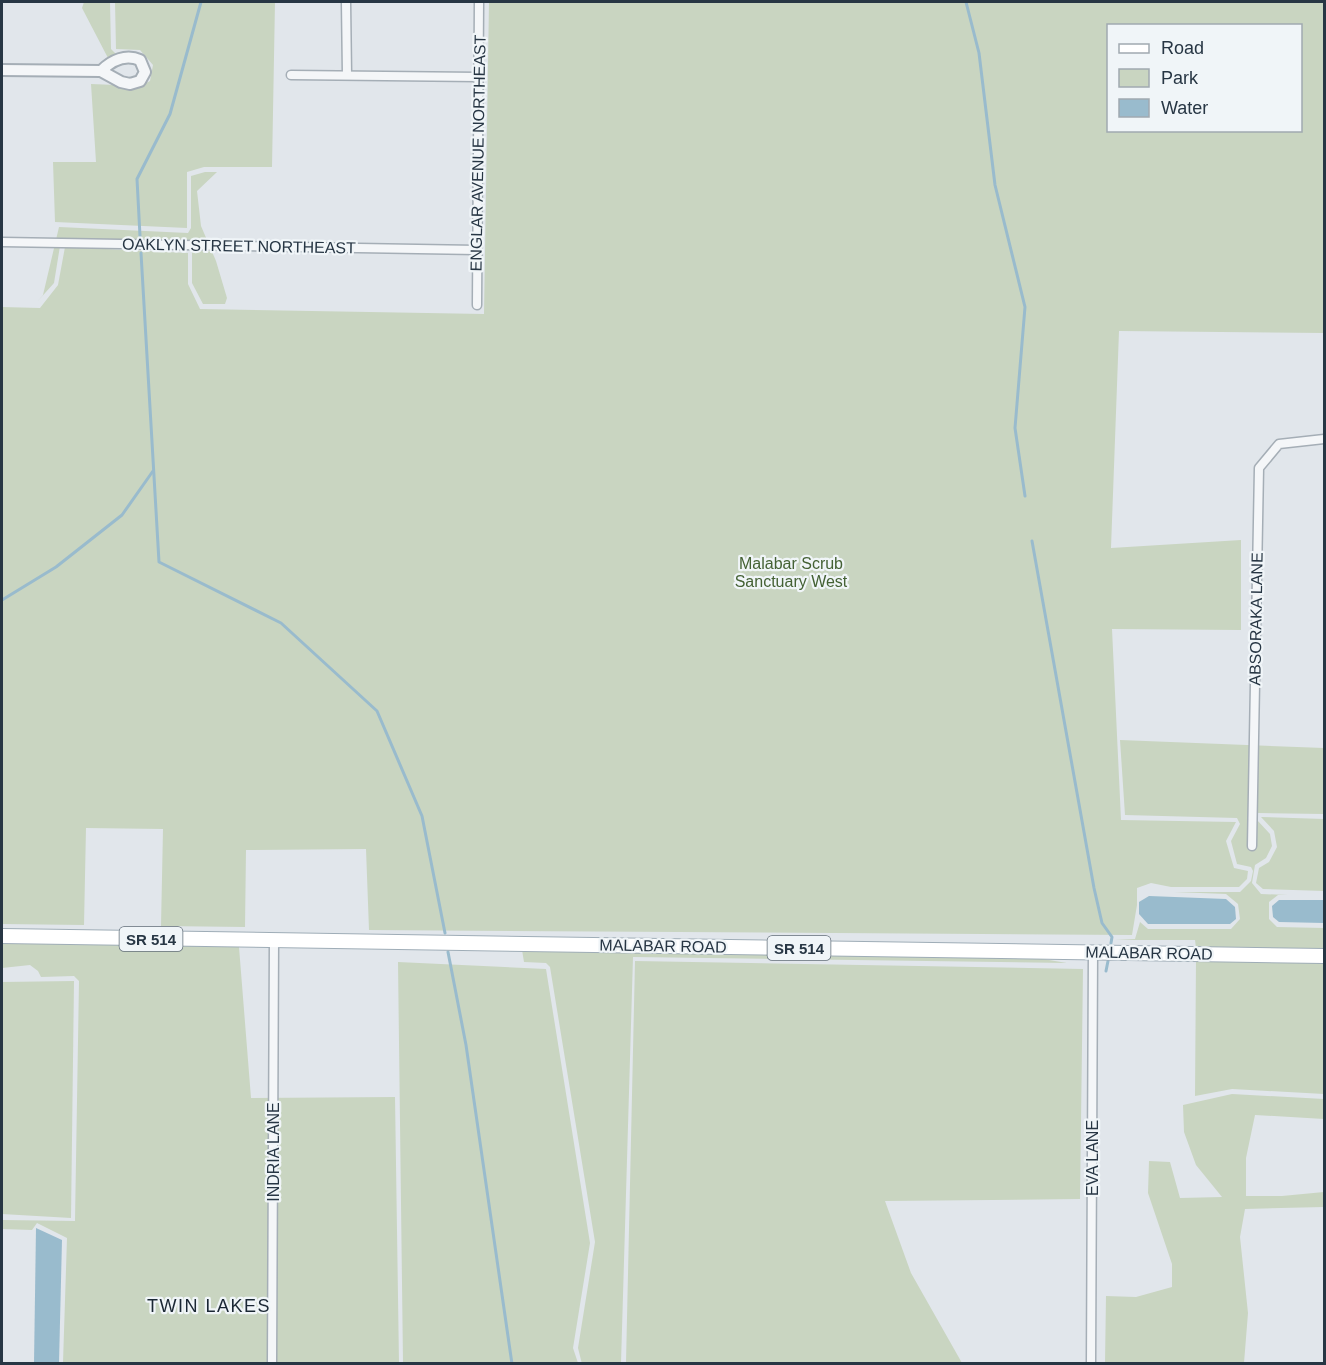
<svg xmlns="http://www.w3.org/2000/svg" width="1326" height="1365" font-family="Helvetica,sans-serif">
<rect width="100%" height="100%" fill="#e1e6eb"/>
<g fill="#c9d5c1" fill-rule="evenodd">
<polygon points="84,2 110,2 111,49 116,54 108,58 82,8"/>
<polygon points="115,2 275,2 272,167 204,167 187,172 187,228 55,222 53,162 96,162 91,84 140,86 150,81 153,65 140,50 116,49"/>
<path d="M489 2H1324V333L1119 331 1111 548 1241 540V630L1112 629 1121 820 1236 822 1226 841 1234 868 1248 871 1247 879 1239 887H1171L1151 883 1137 888V905L1132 935 369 930 366 849 246 850 245 927 161 926 163 829 86 828 84 925 2 924V307L40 308 58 285 65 247 188 253V284L200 309 484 314ZM1108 26H1300V130H1108Z"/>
<polygon points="205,172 217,172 197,191 201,226 216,261 227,298 225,304 203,304 192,283 192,253 190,248 60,246 54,283 37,302 43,295 59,227 188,233 191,228 191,176"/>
<polygon points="1120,740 1324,748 1324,814 1258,813 1257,820 1270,834 1272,846 1266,858 1255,865 1252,883 1261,894 1288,895 1278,895 1269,902 1269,919 1277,927 1324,928 1324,950 1196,948 1195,940 1115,940 1135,939 1140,922 1148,929 1231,929 1240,919 1238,904 1226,894 1174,892 1240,892 1251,881 1253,871 1251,867 1237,864 1231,841 1240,824 1237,818 1125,815"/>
<polygon points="1261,817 1324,819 1324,891 1263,889 1256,883 1259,868 1269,862 1277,847 1274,831"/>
<polygon points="2,942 239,947 251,1098 395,1097 399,1363 63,1363 67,1238 37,1223 32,1230 2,1229 2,1220 75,1221 79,981 74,976 41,977 38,971 30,965 2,968"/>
<polygon points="522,950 1031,957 1067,963 633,957 621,1363 582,1364 578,1348 595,1242 550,967 546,963 524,962"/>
<polygon points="1196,960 1324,962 1324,1094 1232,1089 1195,1096"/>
<polygon points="635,961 1083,969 1080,1199 885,1201 911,1273 962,1363 626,1363"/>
<polygon points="398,962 546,969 590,1243 573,1348 578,1363 403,1363"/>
<polygon points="74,981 71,1218 2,1214 2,982"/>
<polygon points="1232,1094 1324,1099 1324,1119 1255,1115 1246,1158 1246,1196 1282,1196 1324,1192 1324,1207 1245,1209 1240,1237 1248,1313 1244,1363 1105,1363 1106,1296 1136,1297 1172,1287 1172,1264 1148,1193 1149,1161 1170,1162 1180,1198 1222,1197 1196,1165 1184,1132 1183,1105"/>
</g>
<g fill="#99bbcd">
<polygon points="1149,896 1226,899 1235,907 1236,919 1230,924 1148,924 1139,914 1139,902"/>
<polygon points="1279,900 1324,900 1324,923 1279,922 1273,917 1272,906"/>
<polygon points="36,1228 62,1240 59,1363 34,1363"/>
</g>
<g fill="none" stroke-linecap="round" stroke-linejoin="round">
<g stroke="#99bbcd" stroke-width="3">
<polyline points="966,2 979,53 995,185 1025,307 1015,428 1025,496"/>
<polyline points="140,236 137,179 170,114 201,2"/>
<polyline points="141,253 159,562 281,623 377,711 422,816 445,933"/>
<polyline points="1032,541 1094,888 1102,923 1112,937 1111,943"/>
<polyline points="2,600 56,567 122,515 153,471"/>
<polyline points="448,952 466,1045 512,1364"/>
<polyline points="1106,971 1108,961"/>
</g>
<g stroke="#a5aeb6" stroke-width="11">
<g id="minor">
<polyline points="346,2 347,75"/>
<polyline points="291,75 479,77"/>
<polyline points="2,242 477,250"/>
<polyline points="477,305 479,2"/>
<polyline points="1252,846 1259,468 1279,444 1324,439"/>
<polyline points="272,1364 274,941"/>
<polyline points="1091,1364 1093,952"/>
</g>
</g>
<g stroke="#a5aeb6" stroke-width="14">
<path id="tertiary" d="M2 70 101 71 121 82 130 84 140 81 145 72 140 60C126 54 112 60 101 71"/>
</g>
<g stroke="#9fadb7" stroke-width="16">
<polyline id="primary" points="2,936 1324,956"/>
</g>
<use href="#minor" stroke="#f4f6f8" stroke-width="8"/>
<use href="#tertiary" stroke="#f4f6f8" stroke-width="10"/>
<use href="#primary" stroke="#fff" stroke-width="14"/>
</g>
<g text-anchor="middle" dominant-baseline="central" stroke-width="4.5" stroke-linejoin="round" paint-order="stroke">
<g fill="#f0f5f8" stroke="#636f7a" stroke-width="1.5">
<rect x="119.5" y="927" width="63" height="24" rx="4.5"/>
<rect x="767.5" y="936" width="63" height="24" rx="4.5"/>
</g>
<g font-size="15" font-weight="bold" fill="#273644">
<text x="151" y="939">SR 514</text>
<text x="799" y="948">SR 514</text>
</g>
<g font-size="16" fill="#273644" stroke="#f0f5f8">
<text transform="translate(478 153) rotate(-89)">ENGLAR AVENUE NORTHEAST</text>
<text transform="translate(239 246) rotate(1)">OAKLYN STREET NORTHEAST</text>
<text transform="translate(1256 619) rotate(-89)">ABSORAKA LANE</text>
<text transform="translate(663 946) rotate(1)">MALABAR ROAD</text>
<text transform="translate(1149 953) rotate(1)">MALABAR ROAD</text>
<text transform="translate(273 1152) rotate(-90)">INDRIA LANE</text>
<text transform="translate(1092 1158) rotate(-90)">EVA LANE</text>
</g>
<g font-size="16" fill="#446134" stroke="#f0f5f8">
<text x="791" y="563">Malabar Scrub<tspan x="791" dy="18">Sanctuary West</tspan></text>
</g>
<g font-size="18" letter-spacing="1.5" fill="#1a2734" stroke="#f0f5f8">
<text x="209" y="1306">TWIN LAKES</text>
</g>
</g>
<rect width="1326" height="1365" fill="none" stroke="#273644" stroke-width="6"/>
<rect x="1107" y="24" width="195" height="108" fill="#f0f5f8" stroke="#a0a9b0" stroke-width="1.5"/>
<rect x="1119" y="44" width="30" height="9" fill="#ffffff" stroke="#a0a9b0" stroke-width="1.5"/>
<text x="1161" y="54" font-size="18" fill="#273644">Road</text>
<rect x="1119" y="69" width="30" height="18" fill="#c9d5c1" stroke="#a0a9b0" stroke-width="1.5"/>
<text x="1161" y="84" font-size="18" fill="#273644">Park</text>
<rect x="1119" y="99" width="30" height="18" fill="#99bbcd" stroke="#a0a9b0" stroke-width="1.5"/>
<text x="1161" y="114" font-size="18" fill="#273644">Water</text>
</svg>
